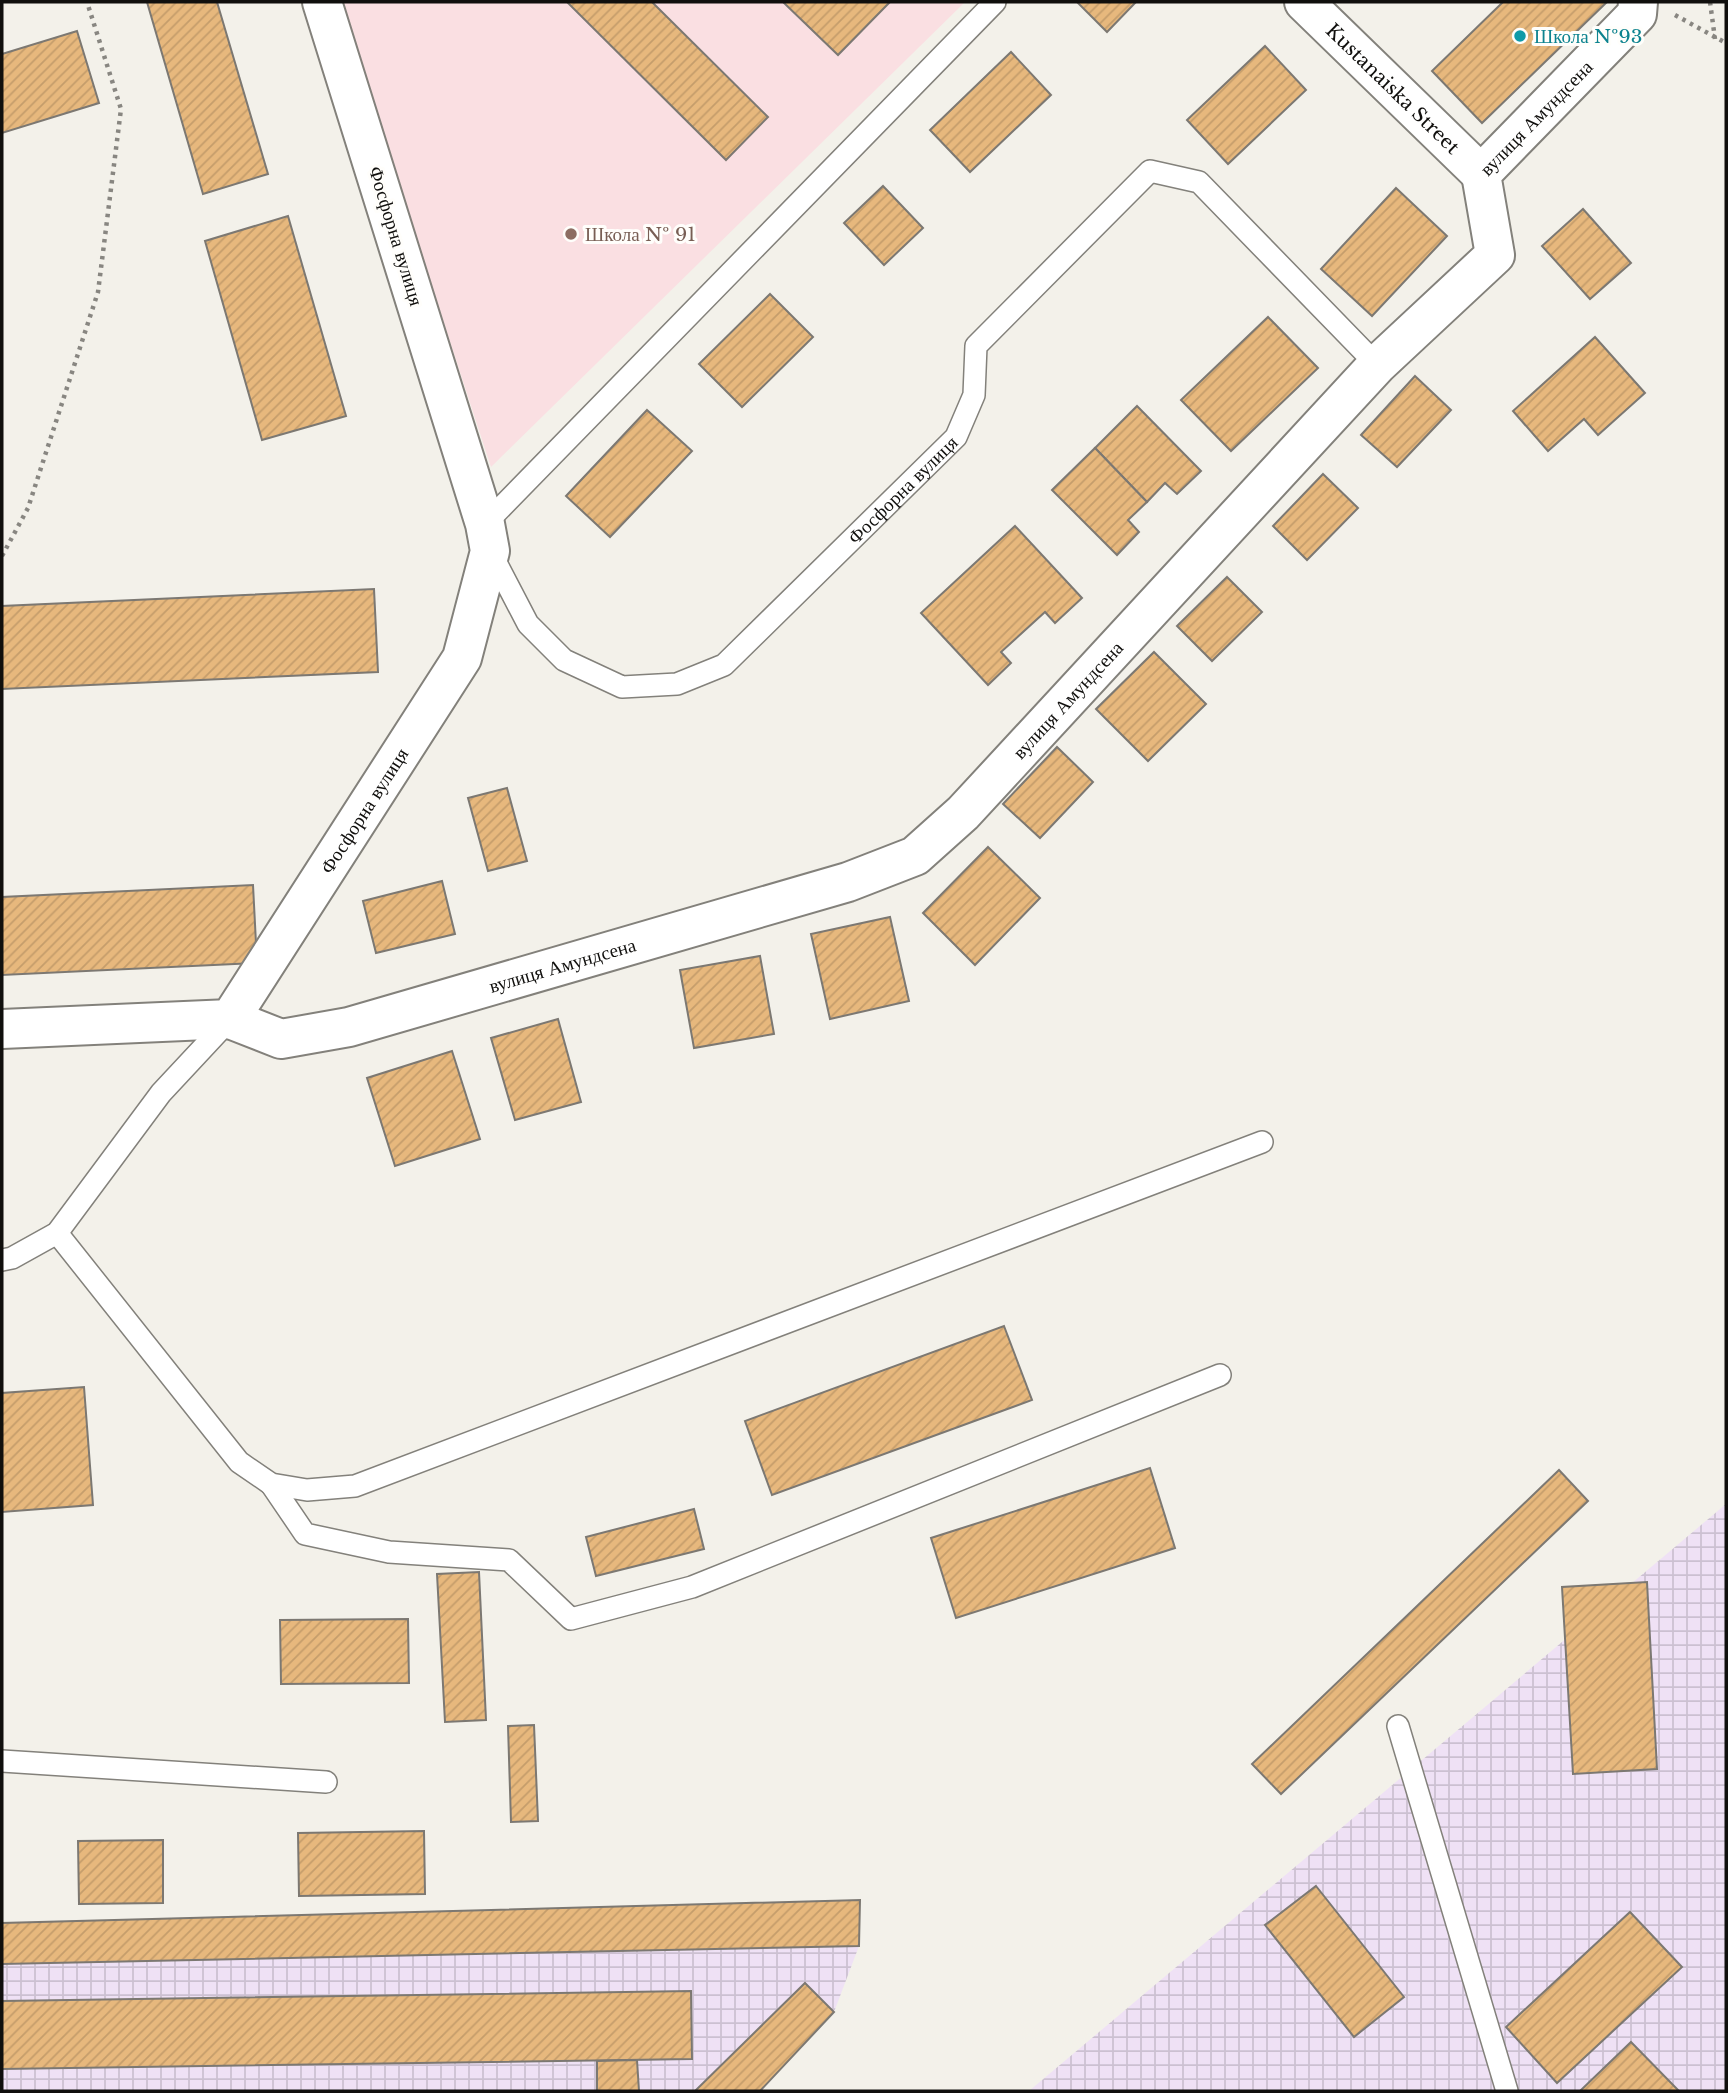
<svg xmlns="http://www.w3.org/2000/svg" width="1728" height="2093" font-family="'Libre Baskerville',serif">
<defs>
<pattern id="industrial-grid" width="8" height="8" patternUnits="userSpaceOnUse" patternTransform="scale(1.75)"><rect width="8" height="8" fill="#efe1f5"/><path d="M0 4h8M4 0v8" fill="none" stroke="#ccc0d1"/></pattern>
<pattern id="building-hatch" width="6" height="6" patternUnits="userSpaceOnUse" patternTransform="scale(1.75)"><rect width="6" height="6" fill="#e7b87d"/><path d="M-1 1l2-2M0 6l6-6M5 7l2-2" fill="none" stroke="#c59d6b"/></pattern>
</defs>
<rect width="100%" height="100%" fill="#f3f1ea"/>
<g fill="url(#industrial-grid)">
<polygon points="1726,1504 1726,2091 1029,2091"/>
<polygon points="860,1900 859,1946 834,2012 760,2091 2,2091 2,1923"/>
</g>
<polygon fill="#fadfe2" points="339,2 965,2 491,467"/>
<g fill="url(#building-hatch)" stroke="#7c7872" stroke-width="2">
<polygon points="147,2 217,2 268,174 203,194"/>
<polygon points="567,2 652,2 768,117 726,160"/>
<polygon points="783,2 888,2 889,3 838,55"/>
<polygon points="1077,2 1136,2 1107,32"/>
<polygon points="1503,2 1607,2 1482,123 1432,71"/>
<polygon points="77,31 99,103 2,133 2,54"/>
<polygon points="1265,46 1306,90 1228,164 1187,120"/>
<polygon points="1011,52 1051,95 970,172 930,130"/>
<polygon points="883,186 923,228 884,265 844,223"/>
<polygon points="1396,188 1447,236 1372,316 1321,269"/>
<polygon points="1583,209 1631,263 1590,299 1542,246"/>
<polygon points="288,216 346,416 262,440 205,241"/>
<polygon points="770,294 813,337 742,407 699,364"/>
<polygon points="1268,317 1318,368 1231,451 1181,400"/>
<polygon points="1595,337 1645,393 1598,435 1584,419 1548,451 1513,411"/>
<polygon points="1415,376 1451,410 1397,467 1361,435"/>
<polygon points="1137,406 1201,471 1177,494 1165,483 1147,502 1095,448"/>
<polygon points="647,410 692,451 610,537 566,496"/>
<polygon points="1095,448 1147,502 1128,520 1139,532 1117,555 1052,490"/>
<polygon points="1323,474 1358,508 1307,560 1273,526"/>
<polygon points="1015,526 1082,598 1055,623 1045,612 1001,652 1011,663 988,685 921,613"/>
<polygon points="1227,577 1262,612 1212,661 1177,626"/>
<polygon points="374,589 378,672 2,689 2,606"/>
<polygon points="1154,652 1206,704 1148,761 1096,709"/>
<polygon points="1057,747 1093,782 1040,838 1003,804"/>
<polygon points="507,788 527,861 488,871 468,798"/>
<polygon points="988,847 1040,898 975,965 923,913"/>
<polygon points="442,881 455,934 376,953 363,901"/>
<polygon points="253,885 257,963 2,975 2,897"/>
<polygon points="890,917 909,1001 830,1019 811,934"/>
<polygon points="760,956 774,1034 694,1048 680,970"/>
<polygon points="558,1019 581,1102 515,1120 491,1038"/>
<polygon points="452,1051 480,1139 395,1166 367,1078"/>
<polygon points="1004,1326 1032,1400 772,1495 745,1421"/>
<polygon points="84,1387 93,1505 2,1512 2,1393"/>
<polygon points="1150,1468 1175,1548 956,1618 931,1538"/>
<polygon points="1559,1470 1588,1501 1281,1794 1252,1764"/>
<polygon points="694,1509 704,1549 596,1576 586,1537"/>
<polygon points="479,1572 486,1720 445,1722 437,1574"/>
<polygon points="1647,1582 1657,1769 1573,1774 1562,1587"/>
<polygon points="408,1619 409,1683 281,1684 280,1620"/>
<polygon points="534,1725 538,1821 511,1822 508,1726"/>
<polygon points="424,1831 425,1894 299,1896 298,1833"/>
<polygon points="163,1840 163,1903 79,1904 78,1841"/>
<polygon points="1316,1886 1404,1997 1354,2037 1265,1925"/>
<polygon points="860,1900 859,1946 2,1964 2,1923"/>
<polygon points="1630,1912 1682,1967 1557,2083 1506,2027"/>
<polygon points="805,1983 834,2012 760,2091 695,2091"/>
<polygon points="691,1991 692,2059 2,2069 2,2001"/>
<polygon points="1631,2042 1679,2091 1580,2091"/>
<polygon points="637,2060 639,2091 597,2091 597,2061"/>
</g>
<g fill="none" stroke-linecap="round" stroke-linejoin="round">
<g stroke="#83817b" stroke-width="24">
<g id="service">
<polyline points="485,524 995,2"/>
<path id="s1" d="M491 553 528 624 564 660 622 687 677 684 724 665 956 437 974 395 976 346 1150 171 1199 182 1377 365"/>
<polyline points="57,1233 239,1462 271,1484 307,1490 355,1486 1262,1142"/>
<polyline points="2,1260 12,1258 57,1233 161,1093 230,1019"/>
<polyline points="271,1484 305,1534 389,1552 509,1560 571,1619 692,1587 1220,1375"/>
<polyline points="1398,1726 1507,2091"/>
<polyline points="2,1761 326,1782"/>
</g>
</g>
<g stroke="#83817b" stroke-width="42">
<g id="minor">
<path id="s2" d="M1304 2 1481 174"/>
<path id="s3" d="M230 1019 281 1039 349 1027 848 882 915 856 963 813 1377 365 1495 255 1481 174 1637 14 1638 2"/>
<path id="s4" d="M2 1029 230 1019 462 658 490 551 485 524 322 2"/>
</g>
</g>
<g stroke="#888681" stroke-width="4.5" stroke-dasharray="3.5 5" stroke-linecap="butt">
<polyline points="1710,2 1715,39"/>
<polyline points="1675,15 1726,43"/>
<polyline points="2,556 28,508 98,292 121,109 87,2"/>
</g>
<use href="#service" stroke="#fff" stroke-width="21"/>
<use href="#minor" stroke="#fff" stroke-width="38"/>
</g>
<circle fill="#0f9aa8" stroke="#fffefb" stroke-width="2.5" cx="1520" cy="36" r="7"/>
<circle fill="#8d6e63" stroke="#fffefb" stroke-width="2.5" cx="571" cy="234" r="7"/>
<g text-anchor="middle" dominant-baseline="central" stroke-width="6" stroke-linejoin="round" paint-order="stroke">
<g font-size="19" fill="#0d838f" stroke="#fffefb" text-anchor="start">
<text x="1534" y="36">Школа №93</text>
</g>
<g font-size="19" fill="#100f0d" stroke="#fffefb">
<text stroke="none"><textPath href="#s2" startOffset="124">Kustanaiska Street</textPath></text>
<text stroke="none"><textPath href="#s3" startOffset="1712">вулиця Амундсена</textPath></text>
<text transform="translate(396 236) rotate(73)">Фосфорна вулиця</text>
<text stroke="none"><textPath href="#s1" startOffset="551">Фосфорна вулиця</textPath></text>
<text stroke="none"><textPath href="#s3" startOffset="934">вулиця Амундсена</textPath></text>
<text stroke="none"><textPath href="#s4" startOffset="476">Фосфорна вулиця</textPath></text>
<text stroke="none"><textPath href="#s3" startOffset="346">вулиця Амундсена</textPath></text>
</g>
<g font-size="19" fill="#785e54" stroke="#fffefb" text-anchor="start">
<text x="585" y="234">Школа № 91</text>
</g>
</g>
<rect width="1728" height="2093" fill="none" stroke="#100f0d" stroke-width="7"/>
</svg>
